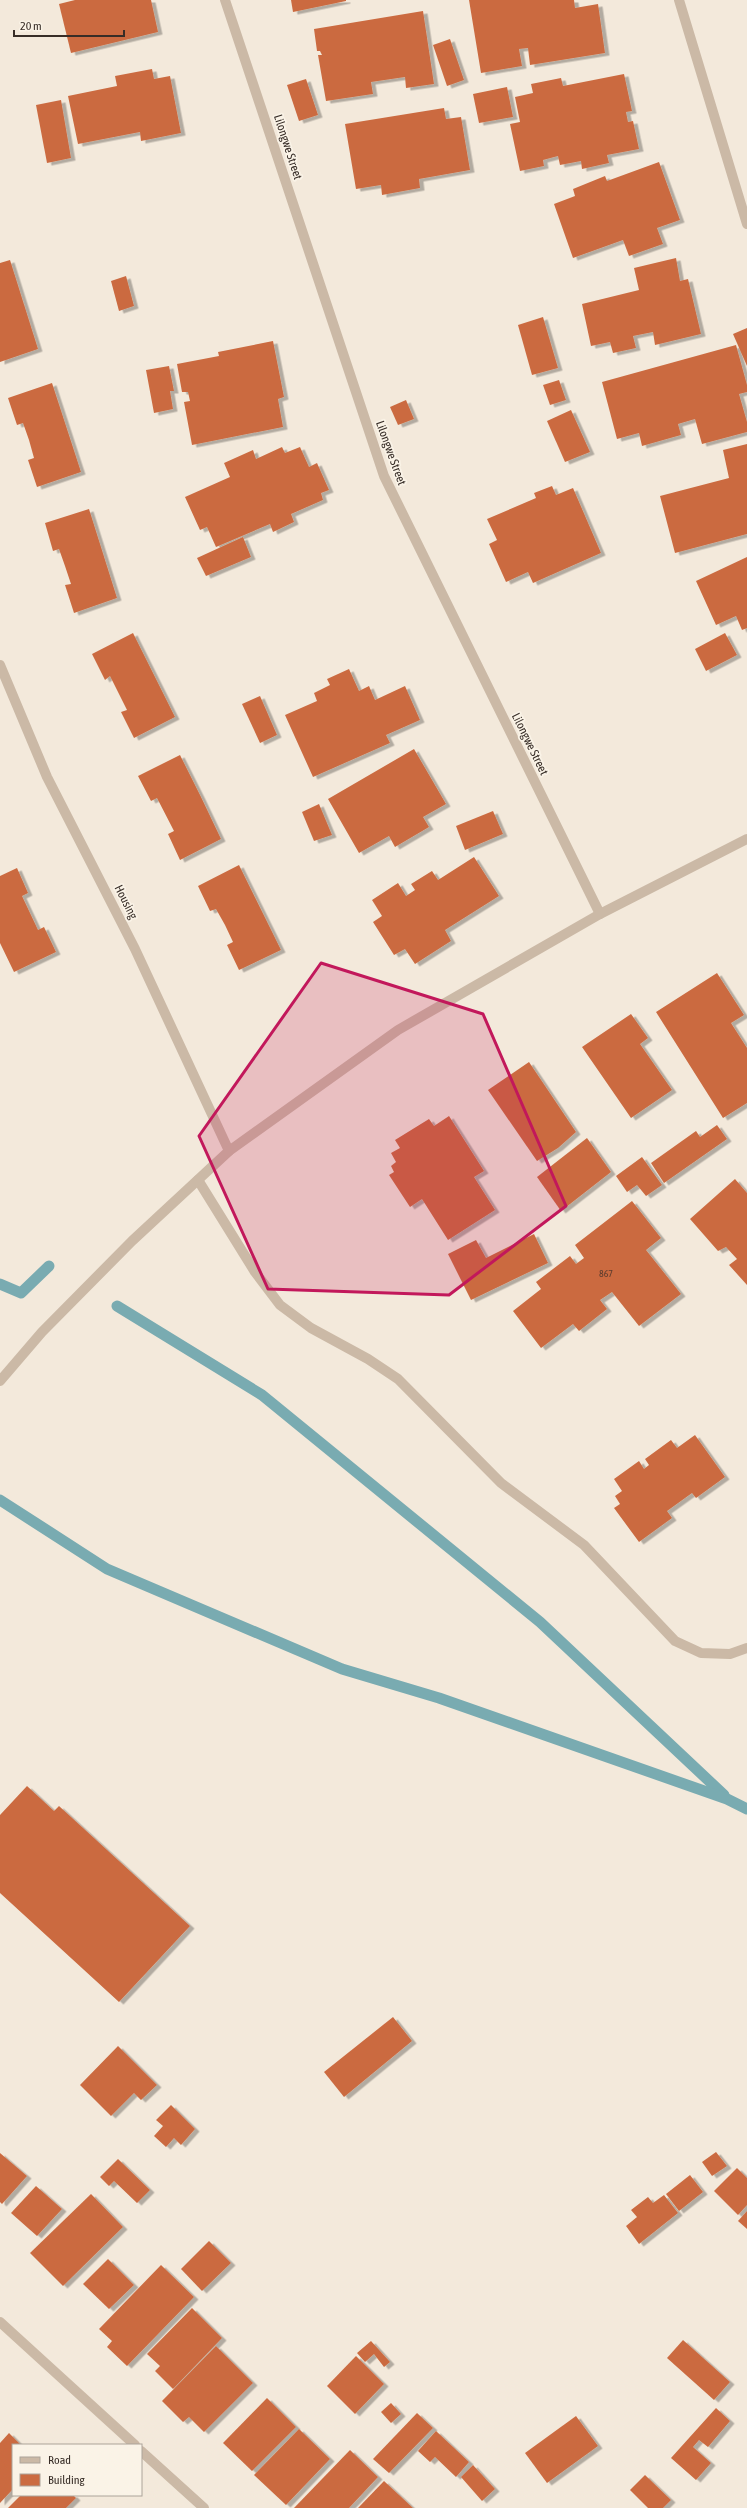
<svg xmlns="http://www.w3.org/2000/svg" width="747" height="2508" font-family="'Asap Condensed',sans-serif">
<defs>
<filter id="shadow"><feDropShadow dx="4.5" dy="2.5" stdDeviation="0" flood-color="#0004"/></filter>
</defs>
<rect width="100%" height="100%" fill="#f3e9db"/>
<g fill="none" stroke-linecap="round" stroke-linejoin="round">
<g stroke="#79abb1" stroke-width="11">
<polyline points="0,1284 21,1293 49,1266"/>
<polyline points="117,1306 262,1395 540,1622 724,1795"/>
<polyline points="0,1500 107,1569 342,1669 439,1698 727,1799 747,1809"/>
</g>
</g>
<g fill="#cb6b41" filter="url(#shadow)">
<polygon points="75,0 151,0 158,32 71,53 59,4"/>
<polygon points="291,0 346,0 346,1 293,12"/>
<polygon points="469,0 574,0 575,8 598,4 605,53 530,65 528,48 519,49 522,66 481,73"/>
<polygon points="423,11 434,84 406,88 405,77 371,82 373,94 326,101 318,55 322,55 320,51 317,51 314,29"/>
<polygon points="450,39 464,80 447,86 433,45"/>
<polygon points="152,69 154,79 170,76 181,133 141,141 140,132 78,144 68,96 117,86 115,76"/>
<polygon points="624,74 632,111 626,112 628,122 633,121 639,149 607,155 609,163 582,169 581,161 560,165 558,156 543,160 544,166 520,171 510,124 520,122 515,97 533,93 531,84 561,78 563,86"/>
<polygon points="306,79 318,115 299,121 287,85"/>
<polygon points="507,87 513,117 479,123 473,94"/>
<polygon points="61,100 71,158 47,163 36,105"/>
<polygon points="444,108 446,119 461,117 470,170 419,179 420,188 382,195 381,185 356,189 345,124"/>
<polygon points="659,162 680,220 657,228 663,244 629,256 623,240 573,258 554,204 575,196 573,189 605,176 607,181"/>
<polygon points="676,258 680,281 688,279 701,334 655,345 653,332 633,336 636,348 613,353 610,342 591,346 582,304 639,290 634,268"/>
<polygon points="10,260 38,349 0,362 0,263"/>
<polygon points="126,276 134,306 119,311 111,281"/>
<polygon points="543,317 558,368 532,375 518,325"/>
<polygon points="747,328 747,366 733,334"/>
<polygon points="273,341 284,397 278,399 283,427 192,445 184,402 190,401 188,392 182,392 177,364 219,356 218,352"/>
<polygon points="736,345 747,385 747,392 739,394 747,422 747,432 702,444 695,419 678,424 681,435 642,446 639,433 617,439 602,382"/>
<polygon points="169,366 174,391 170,391 173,409 154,413 146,370"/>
<polygon points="559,380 566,400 550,405 543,385"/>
<polygon points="52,383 81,472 37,487 28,460 34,458 29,440 23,423 17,425 8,398"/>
<polygon points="406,400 414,419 398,425 390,407"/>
<polygon points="571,410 590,452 565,462 547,421"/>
<polygon points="747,444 747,534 675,553 660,496 729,478 723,450"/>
<polygon points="282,447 285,453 300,447 309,467 317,463 329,490 321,493 323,500 291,514 294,522 273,532 270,524 216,547 207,527 200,530 185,497 230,477 224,463 253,450 256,459"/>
<polygon points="552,486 556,495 573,488 601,553 533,583 528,572 506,582 489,544 497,540 487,519 536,498 534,493"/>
<polygon points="89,509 117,598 74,613 65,585 71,584 65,566 59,549 53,551 45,523"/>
<polygon points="243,537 251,557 206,576 197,558"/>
<polygon points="747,557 747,628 742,630 736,616 716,625 696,581"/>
<polygon points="133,633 175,717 134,738 121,712 127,710 110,676 105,680 92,654"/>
<polygon points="725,633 737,655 706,671 695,649"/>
<polygon points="349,669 359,691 369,686 375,700 405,686 420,720 386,735 390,743 313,777 285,715 317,701 314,693 330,685 327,679"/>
<polygon points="260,696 277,735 260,743 242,704"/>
<polygon points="414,749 446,804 423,817 429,827 395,847 389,836 359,853 328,799"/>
<polygon points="180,755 201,797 197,799 201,797 221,839 180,860 168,834 174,831 157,798 151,801 138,776"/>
<polygon points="319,804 332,835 314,841 302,812"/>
<polygon points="493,811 503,834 465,850 456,826"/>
<polygon points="474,857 499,896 445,930 451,941 415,964 405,949 394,955 373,922 382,916 372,900 398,883 406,896 415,890 411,884 432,871 438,880"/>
<polygon points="239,865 281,950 239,970 227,945 233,942 225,925 216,909 210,911 198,886"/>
<polygon points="17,868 28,893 22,896 38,930 44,927 56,952 14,972 0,943 0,876"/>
<polygon points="717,973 744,1015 731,1023 747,1048 747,1103 723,1118 656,1012"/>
<polygon points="631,1014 648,1038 640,1044 672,1090 631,1118 582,1047"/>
<polygon points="529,1062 576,1132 558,1148 537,1161 488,1090"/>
<polygon points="449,1116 484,1171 474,1177 495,1210 448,1240 422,1199 410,1207 389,1175 394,1172 391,1166 396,1162 391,1153 400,1148 395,1140 429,1119 434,1126"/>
<polygon points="717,1125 727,1139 664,1183 651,1163 696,1131 700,1137"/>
<polygon points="587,1138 611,1172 561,1211 537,1177"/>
<polygon points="642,1157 662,1185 646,1196 637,1185 627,1192 616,1176"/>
<polygon points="735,1179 747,1193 747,1285 729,1265 737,1259 726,1247 718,1251 690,1219"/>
<polygon points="632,1201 661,1238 646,1250 681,1294 639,1326 612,1292 600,1300 607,1309 579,1331 573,1324 541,1348 513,1311 541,1289 536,1282 570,1256 576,1264 584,1258 575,1245"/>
<polygon points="534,1234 548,1263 471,1300 448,1254 476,1240 486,1258"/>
<polygon points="695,1435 725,1477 696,1498 692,1493 667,1511 672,1518 639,1542 614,1508 620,1504 615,1496 622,1491 614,1479 639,1461 644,1469 649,1465 645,1459 671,1440 677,1448"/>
<polygon points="27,1786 54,1811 59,1806 190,1926 119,2002 0,1893 0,1815"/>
<polygon points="393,2017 412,2041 344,2097 324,2072"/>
<polygon points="118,2046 157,2085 141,2100 134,2093 111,2116 80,2085"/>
<polygon points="171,2105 195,2129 181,2145 174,2138 166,2147 154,2136 163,2126 156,2120"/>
<polygon points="716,2152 727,2166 712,2176 702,2162"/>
<polygon points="0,2153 27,2176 2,2204 0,2202"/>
<polygon points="118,2159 150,2190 137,2203 114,2181 109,2186 100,2177"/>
<polygon points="737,2168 747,2178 747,2205 738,2215 714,2191"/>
<polygon points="690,2175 703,2192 679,2211 666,2194"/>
<polygon points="36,2186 62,2209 37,2236 11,2213"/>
<polygon points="91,2194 123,2227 63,2286 30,2253"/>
<polygon points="664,2195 678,2213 639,2244 626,2226 637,2217 631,2210 648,2197 653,2203"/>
<polygon points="747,2211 747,2229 738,2221"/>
<polygon points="209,2241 231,2263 202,2291 181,2269"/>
<polygon points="108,2259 134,2285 109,2309 83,2284"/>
<polygon points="161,2265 194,2297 127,2366 107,2347 112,2341 99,2329"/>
<polygon points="192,2308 222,2338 173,2389 155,2371 160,2366 147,2354"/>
<polygon points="683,2340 730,2382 714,2400 667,2358"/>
<polygon points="371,2341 390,2362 384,2367 374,2354 365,2362 357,2353"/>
<polygon points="216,2346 253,2383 204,2432 189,2417 183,2422 162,2401"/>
<polygon points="356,2356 384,2384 355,2414 327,2386"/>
<polygon points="267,2398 296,2427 252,2471 223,2443"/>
<polygon points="391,2403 401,2414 391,2423 381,2412"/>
<polygon points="716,2408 730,2421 708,2447 699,2440 693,2447 711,2463 696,2480 671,2458"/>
<polygon points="417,2413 433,2428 389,2473 373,2459"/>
<polygon points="576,2416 598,2446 547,2483 525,2453"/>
<polygon points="299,2429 330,2459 286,2505 254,2475"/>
<polygon points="436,2431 469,2462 456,2477 435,2457 430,2462 418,2451"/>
<polygon points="9,2433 21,2445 13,2445 13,2489 0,2503 0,2443"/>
<polygon points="350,2450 378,2477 349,2508 294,2508"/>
<polygon points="473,2465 495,2489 482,2501 461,2477"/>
<polygon points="645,2475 671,2500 663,2508 648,2508 630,2490"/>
<polygon points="384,2481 413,2508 358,2508"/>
<polygon points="21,2495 73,2495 76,2498 66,2508 8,2508"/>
</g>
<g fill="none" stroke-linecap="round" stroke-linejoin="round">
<g stroke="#cbb9a6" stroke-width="10">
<polyline points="225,0 384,476 600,914"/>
<polyline points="679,0 747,224"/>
<polyline points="0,665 47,777 135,949 229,1151"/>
<polyline points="198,1180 255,1272 280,1305 311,1328 368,1359 398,1379 501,1483 584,1545 675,1641 701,1653 730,1654 747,1648"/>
<polyline points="0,1381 42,1332 132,1241 229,1151 398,1030 600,914 747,839"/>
<polyline points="0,2322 135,2445"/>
<polyline points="141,2451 204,2508"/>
</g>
</g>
<path fill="#c2185b" fill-opacity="0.2" stroke="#c2185b" stroke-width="3" stroke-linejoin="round" d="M321 963 483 1014 566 1206 449 1295 268 1289 199 1136Z"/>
<g text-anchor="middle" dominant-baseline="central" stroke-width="3.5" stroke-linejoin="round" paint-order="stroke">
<g font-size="10" fill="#5c3c2e">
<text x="606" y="1273">867</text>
</g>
<g font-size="12" fill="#372d27" stroke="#faf3e7">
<text transform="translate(288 147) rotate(72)">Lilongwe Street</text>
<text transform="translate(391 453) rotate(70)">Lilongwe Street</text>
<text transform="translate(530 744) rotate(64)">Lilongwe Street</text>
<text transform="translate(126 902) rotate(63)">Housing</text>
</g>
</g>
<rect x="12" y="2444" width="130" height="52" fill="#faf3e7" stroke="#aca49a"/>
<rect x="20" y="2457" width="20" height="6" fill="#cbb9a6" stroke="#aca49a"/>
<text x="48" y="2464" font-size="12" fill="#372d27">Road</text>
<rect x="20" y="2474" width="20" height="12" fill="#cb6b41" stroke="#aca49a"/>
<text x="48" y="2484" font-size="12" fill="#372d27">Building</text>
<path d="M14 30v6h110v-6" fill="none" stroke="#372d27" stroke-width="2"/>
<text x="20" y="30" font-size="12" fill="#372d27" stroke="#faf3e7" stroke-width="3" paint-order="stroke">20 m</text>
</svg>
